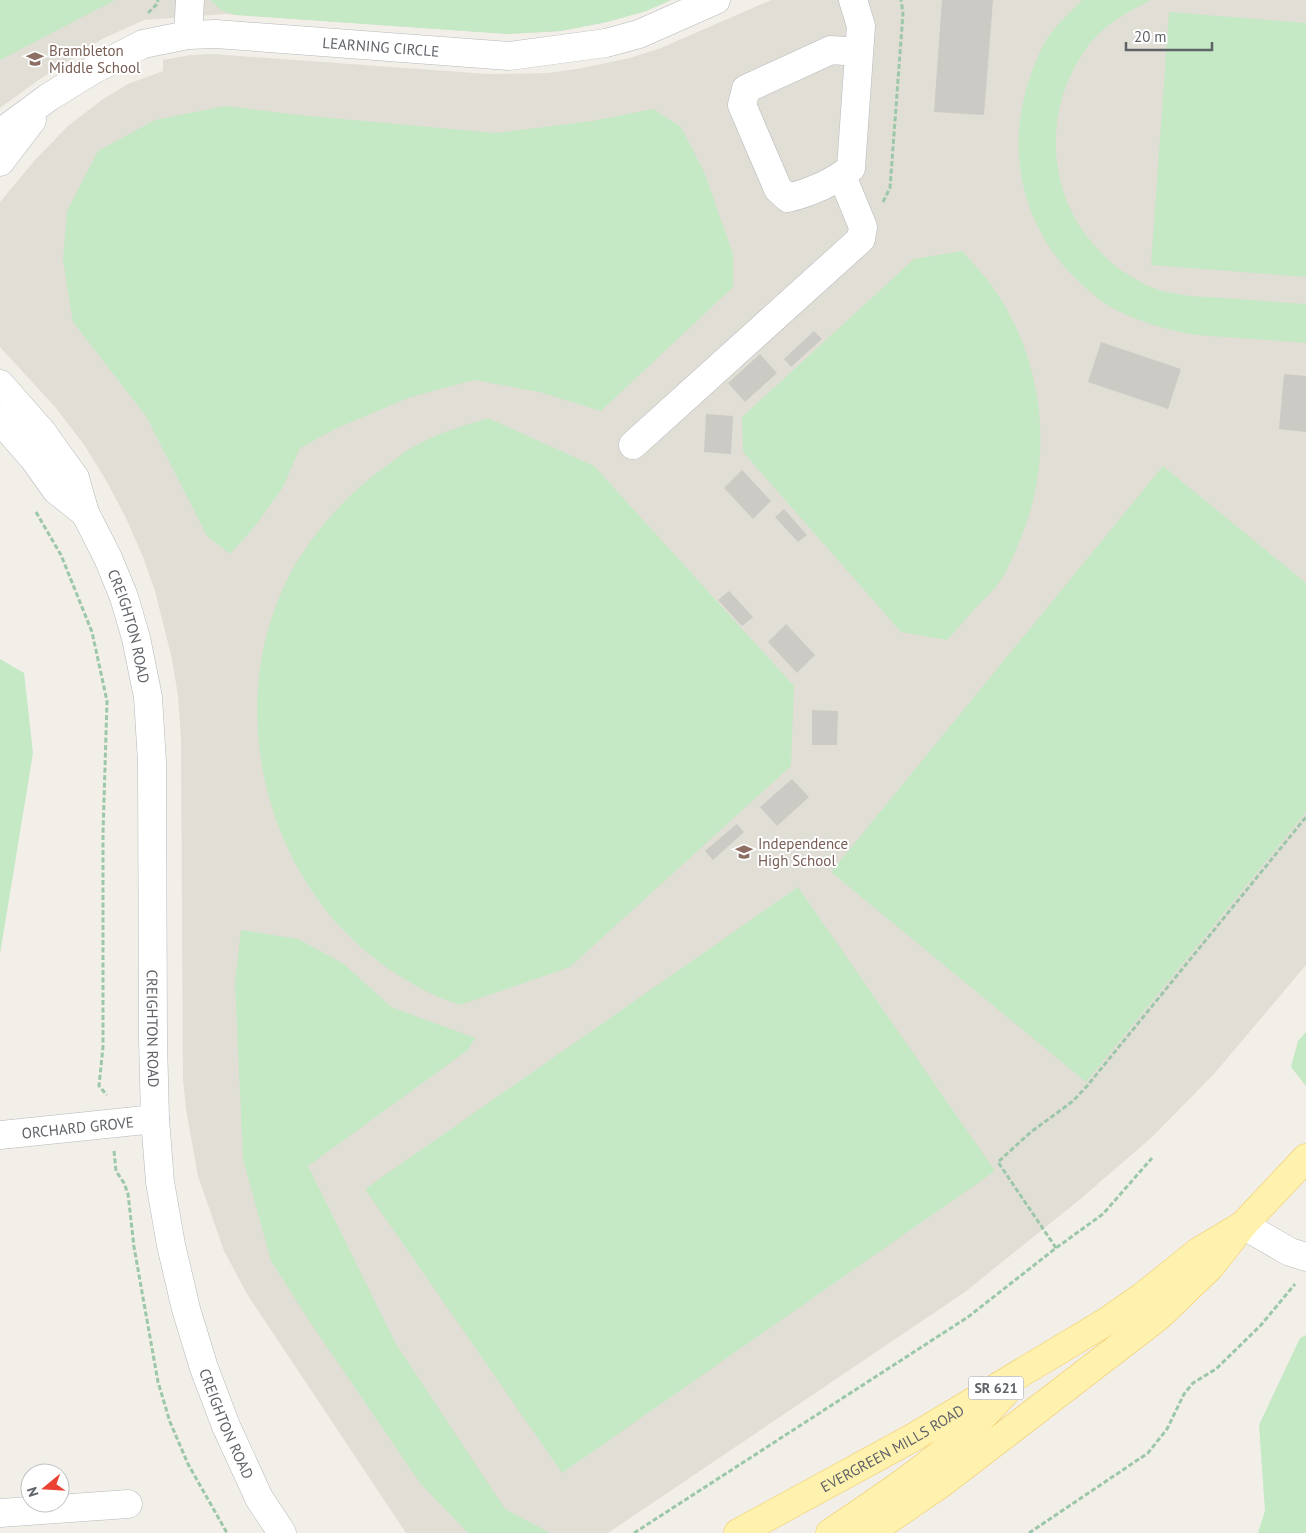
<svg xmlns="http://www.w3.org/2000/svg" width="1306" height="1533" font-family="'PT Sans',sans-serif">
<rect width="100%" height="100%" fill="#f1efe8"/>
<g fill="#e1ded6">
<polygon points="0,0 671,0 646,11 607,22 561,31 508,34 226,14 144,20 102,39 40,79 0,108"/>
<polygon points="771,0 1306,0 1306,965 1214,1074 1151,1138 1078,1201 965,1292 608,1533 406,1533 247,1294 224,1251 198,1176 186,1109 183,1078 181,739 178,696 172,659 155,591 143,557 126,518 107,482 85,446 55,407 0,347 0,202 35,160 68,126 103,99 128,84 163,71 163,60 191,55 212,54 488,74 548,73 577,69 630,58 661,48"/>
</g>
<g fill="#c5e8c5">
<polygon points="0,0 115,0 0,60"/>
<polygon points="210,0 671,0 646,11 607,22 560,31 508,34 235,15 221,10"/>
<path d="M1082 0H1151C1131 10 1107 23 1092 41 1043 101 1043 191 1097 248 1106 258 1117 269 1129 275 1139 282 1155 290 1167 292 1185 296 1204 297 1223 298 1251 300 1278 302 1306 304V343C1280 341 1253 339 1227 337 1213 336 1199 336 1186 333 1163 329 1139 321 1118 311 1103 304 1088 290 1076 279 1020 224 1005 147 1031 74 1036 61 1041 47 1049 36 1058 23 1071 11 1082 0Z"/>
<polygon points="1169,12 1306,23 1306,277 1151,265"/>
<polygon points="225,106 299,115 495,133 592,121 653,109 681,127 705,174 733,254 733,287 601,411 540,392 474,380 408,398 335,429 300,448 282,489 251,531 230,554 207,536 146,416 73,322 63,260 67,211 98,151 155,120"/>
<path d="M962 251C977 267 991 283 1002 301 1045 372 1053 461 1021 537 1015 552 1009 569 1000 581 995 589 988 595 982 601 970 614 959 627 947 640L901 632 743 452 742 417 914 259Z"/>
<path d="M488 418 594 466 794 686 791 766 570 967 460 1005C446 1000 432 995 420 988 393 973 366 954 345 932 255 839 230 689 290 574 312 534 343 499 379 471 391 463 402 453 415 446 438 433 463 426 488 418Z"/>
<polygon points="1163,466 1306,583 1306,812 1086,1082 831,872"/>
<polygon points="0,659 24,673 33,753 0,954"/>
<polygon points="798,887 995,1171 562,1473 365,1189"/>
<polygon points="241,930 298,939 344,964 391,1007 475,1038 468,1050 308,1166 396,1344 505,1509 550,1533 469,1533 466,1531 420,1483 310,1322 271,1261 243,1159 235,983"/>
<polygon points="1306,1032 1306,1086 1291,1067 1298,1041"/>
<polygon points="1306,1335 1306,1533 1258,1533 1265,1511 1259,1425 1300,1338"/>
</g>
<g fill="#cccac5">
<polygon points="942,0 993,0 984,115 934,112"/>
<polygon points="814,331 822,339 791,367 784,359"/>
<polygon points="1101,342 1181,369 1168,409 1088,382"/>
<polygon points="760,354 777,373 745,402 728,383"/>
<polygon points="1284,374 1306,376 1306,432 1279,429"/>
<polygon points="706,414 733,416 731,454 704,452"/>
<polygon points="742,470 771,501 753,519 724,488"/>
<polygon points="784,509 807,535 798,542 775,517"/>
<polygon points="729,591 753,617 742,626 718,600"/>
<polygon points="786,624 815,655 797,673 768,642"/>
<polygon points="812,710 838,711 837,745 812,745"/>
<polygon points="792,779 809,797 777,826 760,807"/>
<polygon points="737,824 744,832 713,860 705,851"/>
</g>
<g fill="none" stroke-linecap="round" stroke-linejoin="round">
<g stroke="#b5b8bc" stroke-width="29">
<g id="minor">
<path d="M853 0 861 26 851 168C835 182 809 193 788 198L778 189 742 105 746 89 831 50 859 52"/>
<polyline points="188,35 190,0"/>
<path id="s1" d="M0 133 49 97 93 70 143 44 188 35 216 34 509 56 606 43 639 34 716 0"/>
<polyline points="0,162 32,120"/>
<path id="s2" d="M0 384 42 432 75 478 85 513 108 558 124 597 136 638 148 697 152 762 153 1040 155 1119 160 1182 171 1245 186 1309 204 1368 226 1426 259 1498 282 1533"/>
<polyline points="0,420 34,459 56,490 85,513"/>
<polyline points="633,445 861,239 863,227 842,176"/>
<path id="s3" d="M0 1135 155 1119"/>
<polyline points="1243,1225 1290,1252 1306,1257"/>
<polyline points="0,1513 128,1504"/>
</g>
</g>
<g stroke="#f2c960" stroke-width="29">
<g id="major">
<path id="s4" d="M738 1533 914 1437 1106 1322 1142 1297 1198 1252 1243 1225"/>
<path d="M830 1533C893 1491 958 1448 1007 1390"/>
<polyline points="869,1533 942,1483 1158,1317 1210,1267 1243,1225 1306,1158"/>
</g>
</g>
<g stroke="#9cc7a9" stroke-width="3" stroke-dasharray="5 2.5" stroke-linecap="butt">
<polyline points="148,13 157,4 158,0"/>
<polyline points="883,202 890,188 903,13 901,0"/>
<polyline points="36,512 61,555 92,632 107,701 103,833 103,1047 99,1086 107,1095"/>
<polyline points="114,1151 116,1171 124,1183 128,1194 134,1247 158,1382 170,1422 188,1464 227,1533"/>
<polyline points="1056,1248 998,1162 1031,1132 1073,1101 1087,1086 1306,817"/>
<polyline points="634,1533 968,1317 1056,1248 1103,1214 1152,1158"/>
<polyline points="1029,1533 1148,1453 1167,1429 1184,1394 1193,1383 1216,1369 1261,1325 1295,1284"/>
</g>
<use href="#minor" stroke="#fff" stroke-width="28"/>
<use href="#major" stroke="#fff2af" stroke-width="28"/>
</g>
<defs>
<g id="school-bare" transform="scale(1.35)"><path d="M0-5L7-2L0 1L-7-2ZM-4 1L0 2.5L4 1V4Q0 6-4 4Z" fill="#8d6e63" stroke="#fff" stroke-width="2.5" paint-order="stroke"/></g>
</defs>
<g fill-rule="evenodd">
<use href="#school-bare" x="35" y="59"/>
<use href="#school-bare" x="744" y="852"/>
</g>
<g text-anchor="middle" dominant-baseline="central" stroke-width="4" stroke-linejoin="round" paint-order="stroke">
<rect fill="#fff" stroke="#8f9295" stroke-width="1" x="968.5" y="1376.5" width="55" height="23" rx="4"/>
<g font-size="14" font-weight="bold" fill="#5f6368">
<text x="996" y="1388">SR 621</text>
</g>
<g font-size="15" fill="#5f6368" stroke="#fff">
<text stroke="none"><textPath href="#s1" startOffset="408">LEARNING CIRCLE</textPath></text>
<text stroke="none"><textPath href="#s2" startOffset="279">CREIGHTON ROAD</textPath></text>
<text stroke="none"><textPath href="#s2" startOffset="684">CREIGHTON ROAD</textPath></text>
<text stroke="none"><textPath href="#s3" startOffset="78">ORCHARD GROVE</textPath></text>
<text stroke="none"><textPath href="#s2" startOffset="1089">CREIGHTON ROAD</textPath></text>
<text stroke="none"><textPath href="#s4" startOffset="176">EVERGREEN MILLS ROAD</textPath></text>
</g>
<g font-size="15" fill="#785e54" stroke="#fff" text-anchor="start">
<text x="49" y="50">Brambleton<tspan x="49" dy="17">Middle School</tspan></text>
<text x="758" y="843">Independence<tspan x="758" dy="17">High School</tspan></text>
</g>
</g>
<g transform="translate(45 1488) rotate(252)"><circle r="24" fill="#ffffff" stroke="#bfc1c3"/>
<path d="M0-4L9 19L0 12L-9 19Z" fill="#ea4335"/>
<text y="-8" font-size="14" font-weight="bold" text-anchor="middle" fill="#5f6368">N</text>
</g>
<path d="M1126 42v8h86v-8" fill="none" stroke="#5f6368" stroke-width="2.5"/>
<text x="1134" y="42" font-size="15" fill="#5f6368" stroke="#ffffff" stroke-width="4" paint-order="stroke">20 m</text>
</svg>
